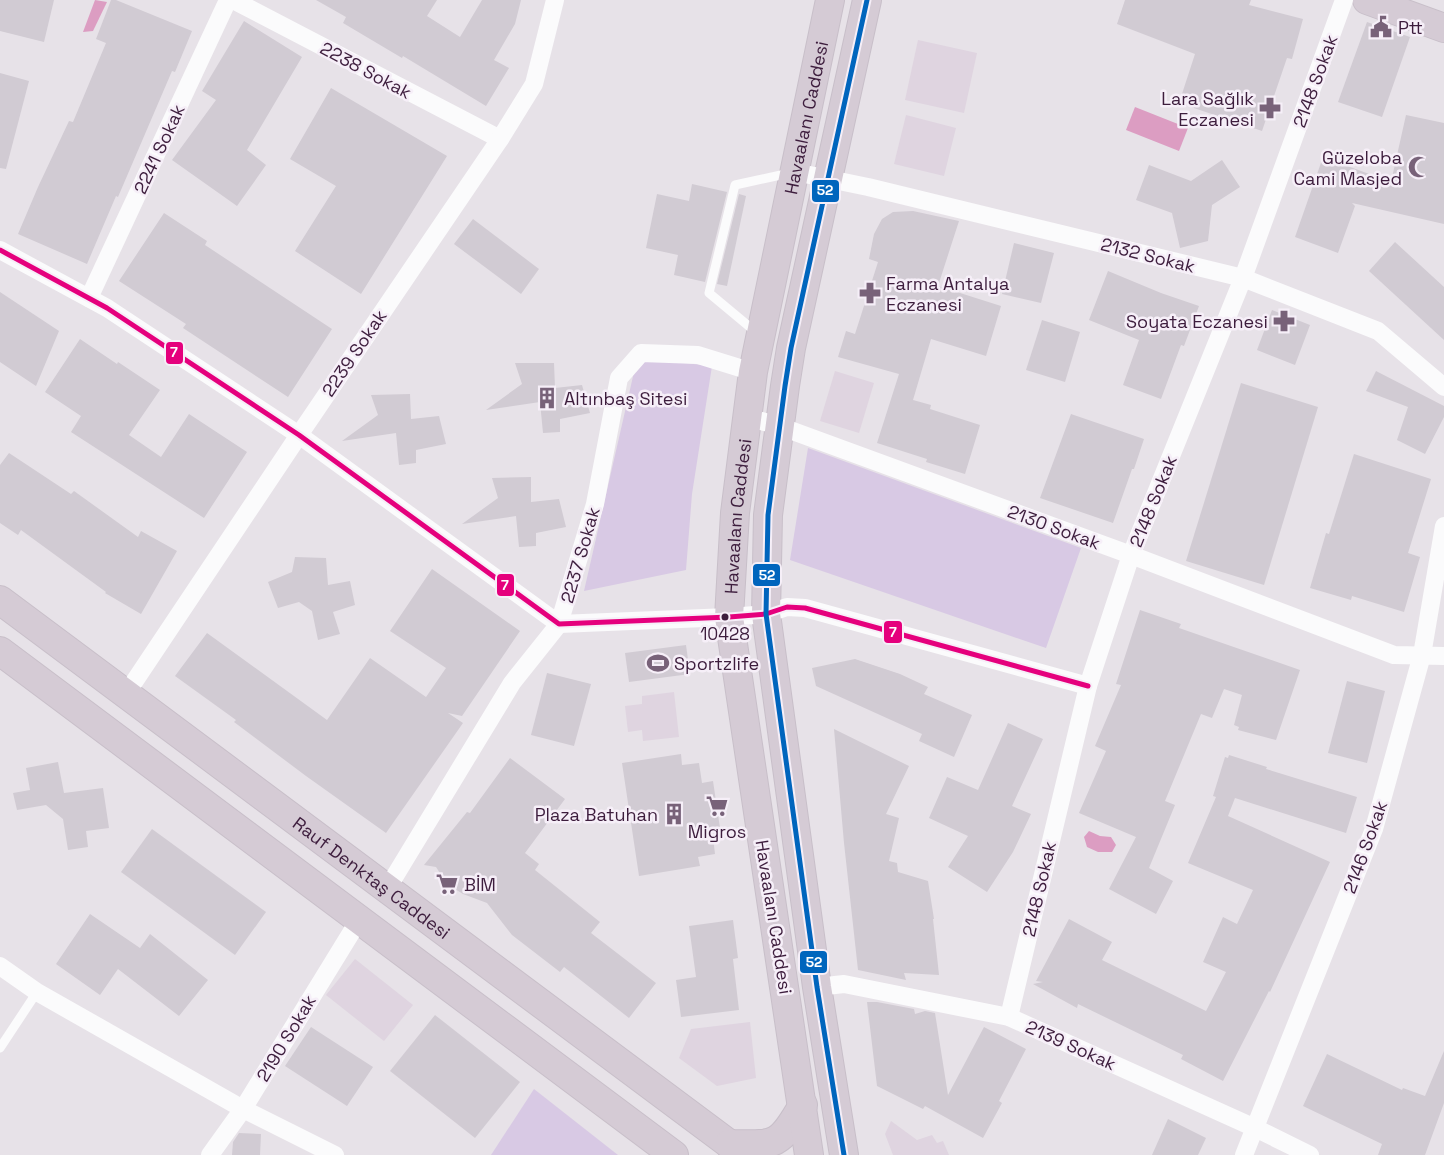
<svg xmlns="http://www.w3.org/2000/svg" width="1444" height="1155" font-family="'Space Grotesk',sans-serif">
<rect width="100%" height="100%" fill="#e7e2e8"/>
<g fill="#dfd4e0">
<polygon points="918,40 977,53 964,113 905,100"/>
<polygon points="906,115 956,128 944,176 894,164"/>
<polygon points="835,371 874,383 859,433 820,421"/>
<polygon points="674,692 679,737 643,741 642,730 628,732 625,706 642,704 642,696"/>
<polygon points="355,959 413,1005 384,1041 326,995"/>
<polygon points="750,1022 756,1078 717,1086 679,1058 691,1029"/>
<polygon points="891,1121 917,1140 932,1135 937,1143 943,1141 949,1155 893,1155 885,1134"/>
</g>
<g fill="#d8c9e4">
<polygon points="647,359 712,366 692,494 686,570 584,591 634,372"/>
<polygon points="808,448 1081,548 1046,648 790,560"/>
<polygon points="534,1089 618,1155 491,1155"/>
</g>
<g fill="#dc9dc2">
<polygon points="95,0 107,2 93,31 83,32"/>
<polygon points="1135,107 1188,128 1179,151 1126,130"/>
<polygon points="1089,831 1100,836 1111,837 1116,845 1112,852 1098,852 1087,847 1084,837"/>
</g>
<g fill="#d1cbd3">
<polygon points="0,0 54,0 44,42 0,31"/>
<polygon points="111,0 116,0 192,31 175,72 172,71 118,197 116,196 87,264 18,234 38,187 69,121 73,122 106,43 96,39"/>
<polygon points="316,0 437,0 427,16 460,37 482,0 521,0 515,24 494,60 509,68 486,106 403,56 402,58 343,23 346,17"/>
<polygon points="1125,0 1251,0 1249,5 1303,19 1292,59 1287,58 1262,131 1179,103 1195,54 1117,24"/>
<polygon points="244,21 302,57 247,150 266,165 237,206 172,160 216,100 202,91"/>
<polygon points="1367,22 1410,37 1382,117 1338,102"/>
<polygon points="0,73 29,81 6,169 0,168"/>
<polygon points="331,88 447,156 361,294 295,251 336,186 290,159"/>
<polygon points="1406,115 1444,123 1444,224 1352,203 1355,206 1338,253 1295,237 1323,157 1391,182"/>
<polygon points="1222,160 1240,187 1212,205 1208,241 1180,248 1172,213 1136,200 1149,165 1191,181"/>
<polygon points="692,184 727,192 705,282 674,275 678,255 646,248 657,194 689,201"/>
<polygon points="739,194 746,196 727,286 717,284"/>
<polygon points="913,211 959,221 938,286 1001,306 986,356 931,339 913,400 931,405 930,409 980,425 965,474 926,462 927,459 877,443 899,374 838,357 846,331 855,334 878,262 869,259 874,234 882,219 893,212"/>
<polygon points="164,213 207,241 205,245 332,329 288,397 183,328 186,324 119,281"/>
<polygon points="473,219 539,269 521,294 454,244"/>
<polygon points="1395,242 1444,287 1444,340 1369,271"/>
<polygon points="1014,243 1054,253 1041,303 1002,294"/>
<polygon points="1108,271 1161,293 1199,306 1184,346 1181,345 1161,399 1123,385 1139,340 1089,320"/>
<polygon points="0,292 59,331 36,386 0,362"/>
<polygon points="1272,310 1310,325 1295,365 1257,350"/>
<polygon points="1042,320 1080,332 1065,382 1026,370"/>
<polygon points="80,339 117,364 118,362 160,390 129,435 161,457 189,414 247,452 204,518 71,432 81,416 45,392"/>
<polygon points="515,363 554,363 555,388 582,385 590,413 560,419 560,432 543,433 540,402 486,410 522,384"/>
<polygon points="1376,371 1444,406 1444,417 1425,454 1397,440 1408,407 1366,391"/>
<polygon points="1241,383 1318,407 1264,585 1186,561"/>
<polygon points="410,394 411,419 439,416 446,444 416,450 416,463 399,465 396,433 342,441 378,415 371,395"/>
<polygon points="1071,414 1144,439 1134,469 1132,469 1113,523 1040,498"/>
<polygon points="9,453 71,494 74,491 138,537 141,531 177,551 141,614 105,593 106,592 21,530 18,535 0,523 0,465"/>
<polygon points="1354,454 1431,479 1408,553 1420,557 1404,612 1352,596 1351,600 1310,588 1326,533 1329,534"/>
<polygon points="531,477 531,502 559,499 566,527 536,533 536,546 519,547 516,516 462,524 498,498 492,478"/>
<polygon points="295,557 326,558 328,585 350,581 355,605 333,612 340,634 318,640 312,611 299,602 278,608 268,582 292,572"/>
<polygon points="432,569 520,631 462,716 448,713 463,723 386,833 306,776 234,722 236,720 175,676 207,633 327,720 370,658 426,697 446,668 390,631"/>
<polygon points="1140,610 1181,624 1179,628 1300,670 1276,740 1238,730 1239,727 1234,725 1242,695 1224,689 1212,718 1201,714 1165,801 1175,805 1149,868 1173,881 1156,914 1109,889 1136,837 1079,813 1106,751 1095,746 1121,685 1116,684"/>
<polygon points="686,645 690,674 629,682 625,653"/>
<polygon points="855,659 900,674 928,687 924,694 972,715 954,757 919,741 922,734 816,686 812,668"/>
<polygon points="547,673 591,684 574,746 531,735"/>
<polygon points="1347,681 1385,691 1367,763 1328,753"/>
<polygon points="1008,723 1043,739 1012,806 1031,814 1013,852 987,892 948,867 968,836 929,818 947,777 978,790"/>
<polygon points="834,729 909,766 886,814 899,818 889,861 897,863 898,872 928,881 934,919 933,919 939,975 904,973 906,980 858,970 844,843"/>
<polygon points="681,754 682,765 699,763 702,783 713,781 720,828 712,829 715,854 698,857 700,866 639,876 622,763"/>
<polygon points="1229,755 1267,767 1266,769 1357,797 1346,833 1235,798 1228,816 1330,862 1270,992 1269,991 1223,1081 1181,1059 1183,1055 1078,1004 1077,1008 1033,984 1043,982 1036,981 1069,919 1112,942 1102,960 1206,1011 1226,972 1203,962 1223,917 1237,924 1253,890 1188,863 1216,797 1213,796 1225,757 1228,758"/>
<polygon points="510,758 565,799 525,853 539,864 535,870 600,922 591,933 656,983 629,1018 564,967 560,972 512,935 487,903 463,894 447,884 436,867 424,865 467,812 470,813"/>
<polygon points="58,762 64,793 103,788 109,828 86,831 88,847 68,850 63,819 46,805 17,810 13,793 30,790 26,768"/>
<polygon points="152,829 266,912 235,955 121,872"/>
<polygon points="90,914 140,948 150,934 208,980 179,1016 118,969 100,995 56,964"/>
<polygon points="733,920 738,958 733,959 739,1010 681,1017 676,980 696,977 689,926"/>
<polygon points="867,1002 877,1002 914,1009 915,1014 925,1011 935,1013 948,1095 984,1027 1026,1049 999,1101 1002,1103 983,1138 925,1106 923,1109 877,1086"/>
<polygon points="435,1015 520,1082 475,1138 390,1071"/>
<polygon points="311,1027 373,1067 347,1106 285,1066"/>
<polygon points="1444,1051 1444,1103 1425,1155 1378,1155 1382,1144 1303,1106 1327,1054 1402,1090 1403,1088 1425,1096"/>
<polygon points="1168,1119 1206,1138 1198,1155 1152,1155"/>
<polygon points="239,1133 261,1134 260,1155 232,1155 233,1142"/>
</g>
<g fill="none" stroke-linecap="round" stroke-linejoin="round">
<g stroke="#c8bfc9" stroke-width="30">
<g id="primary">
<polyline points="1367,0 1444,28"/>
<path id="s1" d="M0 600 744 1155"/>
<polyline points="0,651 674,1155"/>
<path d="M729 1144C776 1145 779 1147 803 1105"/>
<path id="s2" d="M809 1155 729 617 735 513 753 372 830 0"/>
<polyline points="844,1155 817,987 766,614 768,515 785,386 791,348 867,0"/>
</g>
</g>
<g stroke="#fbfbfc" stroke-width="9">
<polyline points="757,333 709,293 735,185 790,173"/>
<polyline points="0,1048 37,992"/>
</g>
<g stroke="#fbfbfc" stroke-width="18">
<polyline points="233,0 500,139"/>
<polyline points="795,172 868,187 1243,278 1378,331 1444,387"/>
<polyline points="0,250 107,308 299,435 559,624 729,617 766,614 787,607 805,608 1088,686"/>
<polyline points="89,298 228,0"/>
<polyline points="747,417 779,426 1131,555 1394,655 1444,656"/>
<polyline points="126,694 299,435 500,139 534,84 555,0"/>
<polyline points="387,889 512,683 559,624 595,504 619,378 641,353 698,355 753,372"/>
<polyline points="0,966 37,992 243,1109 335,1155"/>
<polyline points="817,987 844,984 1009,1017 1255,1128 1310,1155"/>
<polyline points="1009,1017 1088,686 1131,555 1243,278 1344,0"/>
<polyline points="210,1155 243,1109 359,920"/>
<polyline points="1244,1155 1374,829 1422,655 1444,526"/>
</g>
<use href="#primary" stroke="#d5cbd5" stroke-width="28"/>
<g stroke="#f6eff8" stroke-width="9">
<polyline id="bus-1" points="0,250 107,308 299,435 559,624 729,617 766,614 787,607 805,608 1088,686"/>
</g>
<g stroke="#f6eff8" stroke-width="9">
<polyline id="bus-2" points="844,1155 817,987 766,614 768,515 785,386 791,348 867,0"/>
</g>
<use href="#bus-1" stroke="#e5007d" stroke-width="5"/>
<use href="#bus-2" stroke="#0065bd" stroke-width="5"/>
</g>
<defs>
<g id="civic-bare" transform="scale(1.725)"><path d="M-.6-6.5H3V-4.5H.6V-3L4-1V1h2V6H-6V1h2V-1L-.6-3ZM-1.2 2.5V6h2.4V2.5Z" fill="#786279" stroke="#f6eff8" stroke-width="2.5" paint-order="stroke"/></g>
<g id="pharmacy-bare" transform="scale(1.725)"><path d="M-2-6h4v4h4v4h-4v4h-4v-4h-4v-4h4Z" fill="#786279" stroke="#f6eff8" stroke-width="2.5" paint-order="stroke"/></g>
<g id="mosque-bare" transform="scale(1.725)"><path d="M3.5-4.9A6 6 0 1 0 3.5 4.9A5 5 0 1 1 3.5-4.9Z" fill="#786279" stroke="#f6eff8" stroke-width="2.5" paint-order="stroke"/></g>
<g id="building-bare" transform="scale(1.725)"><path d="M-4-6H4V6H1V3H-1V6H-4ZM-2.5-4.3h1.7v1.8h-1.7ZM.8-4.3h1.7v1.8H.8ZM-2.5-1h1.7V.8h-1.7ZM.8-1h1.7V.8H.8Z" fill="#786279" stroke="#f6eff8" stroke-width="2.5" paint-order="stroke"/></g>
<g id="stadium-bare" transform="scale(1.725)"><path d="M0-5a6.5 5 0 1 0 0 10a6.5 5 0 1 0 0-10ZM-3.5-1.8h7v3.6h-7Z" fill="#786279" stroke="#f6eff8" stroke-width="2.5" paint-order="stroke"/></g>
<g id="supermarket-bare" transform="scale(1.725)"><path d="M-6-5.5h2.5l.6 2H6L4.5 2H-2.5L-4.4-4H-6ZM-1.5 3.2a1.3 1.3 0 1 0 .1 0ZM3 3.2a1.3 1.3 0 1 0 .1 0Z" fill="#786279" stroke="#f6eff8" stroke-width="2.5" paint-order="stroke"/></g>
</defs>
<g fill-rule="evenodd">
<use href="#civic-bare" x="1381" y="27"/>
<use href="#pharmacy-bare" x="1270" y="108"/>
<use href="#mosque-bare" x="1419" y="167"/>
<use href="#pharmacy-bare" x="870" y="293"/>
<use href="#pharmacy-bare" x="1284" y="321"/>
<use href="#building-bare" x="547" y="398"/>
<use href="#stadium-bare" x="658" y="663"/>
<use href="#supermarket-bare" x="717" y="806"/>
<use href="#building-bare" x="674" y="814"/>
<use href="#supermarket-bare" x="447" y="884"/>
</g>
<circle fill="#3d1d3d" stroke="#f6eff8" stroke-width="2" cx="725" cy="617" r="4.5"/>
<g text-anchor="middle" dominant-baseline="central" stroke-width="5" stroke-linejoin="round" paint-order="stroke">
<g font-size="17" fill="#3d1d3d" stroke="#f6eff8">
<text x="725" y="634">10428</text>
</g>
<g font-size="18" fill="#3d1d3d" stroke="#f6eff8" text-anchor="start">
<text x="1398" y="27">Ptt</text>
<text x="1254" y="98" text-anchor="end">Lara Sağlık<tspan x="1254" dy="21">Eczanesi</tspan></text>
<text x="1402" y="157" text-anchor="end">Güzeloba<tspan x="1402" dy="21">Cami Masjed</tspan></text>
<text x="886" y="283">Farma Antalya<tspan x="886" dy="21">Eczanesi</tspan></text>
<text x="1268" y="321" text-anchor="end">Soyata Eczanesi</text>
<text x="564" y="398">Altınbaş Sitesi</text>
<text x="674" y="663">Sportzlife</text>
<text x="658" y="814" text-anchor="end">Plaza Batuhan</text>
<text x="717" y="831" text-anchor="middle">Migros</text>
<text x="464" y="884">BİM</text>
</g>
<g font-size="18" fill="#3d1d3d" stroke="#f6eff8">
<text transform="translate(366 70) rotate(28)">2238 Sokak</text>
<text transform="translate(1315 81) rotate(-70)">2148 Sokak</text>
<text stroke="none"><textPath href="#s2" startOffset="1050">Havaalanı Caddesi</textPath></text>
<text transform="translate(159 149) rotate(-65)">2241 Sokak</text>
<text transform="translate(1148 255) rotate(14)">2132 Sokak</text>
<text transform="translate(354 353) rotate(-56)">2239 Sokak</text>
<text transform="translate(1153 501) rotate(-68)">2148 Sokak</text>
<text stroke="none"><textPath href="#s2" startOffset="645">Havaalanı Caddesi</textPath></text>
<text transform="translate(1054 527) rotate(20)">2130 Sokak</text>
<text transform="translate(580 555) rotate(-74)">2237 Sokak</text>
<text transform="translate(1365 847) rotate(-70)">2146 Sokak</text>
<text stroke="none"><textPath href="#s1" startOffset="464">Rauf Denktaş Caddesi</textPath></text>
<text transform="translate(1039 889) rotate(-77)">2148 Sokak</text>
<text transform="translate(774 917) rotate(81)">Havaalanı Caddesi</text>
<text transform="translate(286 1038) rotate(-59)">2190 Sokak</text>
<text transform="translate(1071 1045) rotate(24)">2139 Sokak</text>
</g>
</g>
<g stroke="#f6eff8" stroke-width="2">
<rect x="811" y="179" width="29" height="24" rx="5" fill="#0065bd"/>
<rect x="165" y="341" width="19" height="24" rx="5" fill="#e5007d"/>
<rect x="752" y="563" width="29" height="24" rx="5" fill="#0065bd"/>
<rect x="496" y="573" width="19" height="24" rx="5" fill="#e5007d"/>
<rect x="883" y="620" width="20" height="24" rx="5" fill="#e5007d"/>
<rect x="799" y="950" width="29" height="24" rx="5" fill="#0065bd"/>
</g>
<g font-size="14" text-anchor="middle" font-weight="bold" fill="#fff">
<text x="825" y="195">52</text>
<text x="174" y="357">7</text>
<text x="767" y="580">52</text>
<text x="505" y="590">7</text>
<text x="893" y="637">7</text>
<text x="814" y="967">52</text>
</g>
</svg>
